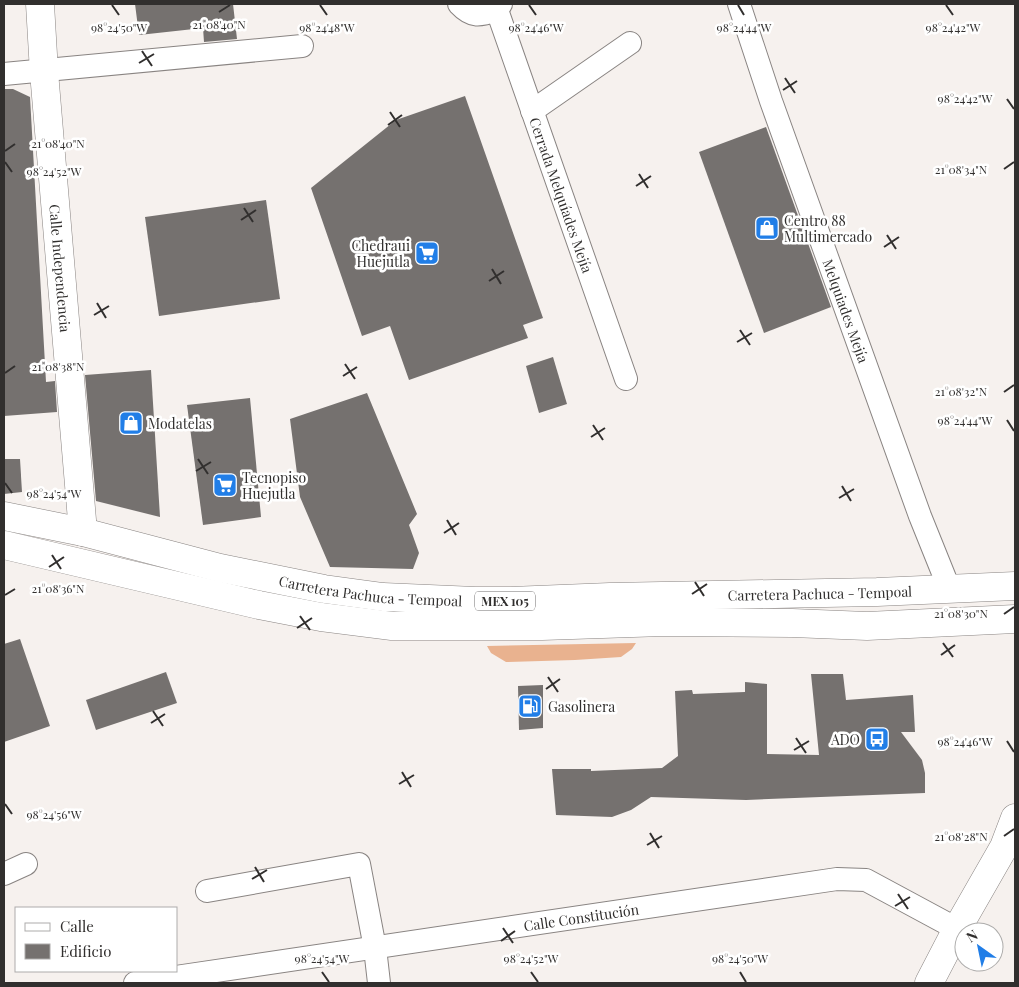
<svg xmlns="http://www.w3.org/2000/svg" width="1019" height="987" font-family="'Playfair Display',serif">
<rect width="100%" height="100%" fill="#f6f1ee"/>
<polygon fill="#e9b28f" points="636,643 632,649 621,657 575,660 506,662 491,653 487,646"/>
<g fill="#75716f">
<polygon points="135,4 233,4 237,39 204,42 203,28 139,35"/>
<polygon points="4,89 13,89 30,97 46,382 55,381 57,412 4,416"/>
<polygon points="465,96 543,318 523,325 528,338 409,380 390,326 362,336 311,188 396,120"/>
<polygon points="766,127 831,307 764,333 699,152"/>
<polygon points="266,200 280,299 159,316 145,217"/>
<polygon points="553,357 567,404 539,413 526,366"/>
<polygon points="151,370 160,517 96,501 85,375"/>
<polygon points="367,393 417,514 409,525 419,553 413,569 330,567 300,497 290,419"/>
<polygon points="250,398 261,517 203,525 187,405"/>
<polygon points="4,459 20,459 22,492 4,494"/>
<polygon points="20,639 50,726 4,742 4,644"/>
<polygon points="166,672 177,703 96,730 86,700"/>
<polygon points="811,674 843,674 846,700 913,695 915,732 901,732 922,760 925,773 925,793 746,800 651,797 631,810 612,817 556,815 552,769 591,769 591,771 662,768 678,756 675,691 692,690 693,694 745,692 745,682 767,684 767,754 819,755"/>
<polygon points="543,685 543,728 519,730 518,686"/>
</g>
<g fill="none" stroke-linecap="round" stroke-linejoin="round">
<g stroke="#898482" stroke-width="24">
<g id="minor">
<path d="M459 4C472 18 480 16 497 10L501 4"/>
<path id="s1" d="M739 4 771 101 920 516 949 588"/>
<path id="s2" d="M497 10 626 379"/>
<polyline points="4,74 302,46"/>
<polyline points="532,111 630,43"/>
<polyline points="4,874 26,864"/>
<polyline points="207,891 359,864 375,948 379,983"/>
<path id="s3" d="M135 983 837 879 866 880 957 929"/>
</g>
</g>
<g stroke="#898482" stroke-width="29">
<g id="tertiary">
<path id="s4" d="M40 4 44 72 83 532"/>
<polyline points="929,983 957,929 1004,847 1015,818"/>
</g>
</g>
<g stroke="#898482" stroke-width="29">
<g id="primary">
<path id="s5" d="M4 516 83 532 220 568 324 589 383 597 475 601H511L610 597 877 592 1015 586"/>
<polyline points="4,545 259,605 321,617 392,626 542,626 663,622 792,623 867,626 1015,619"/>
</g>
</g>
<use href="#minor" stroke="#fff" stroke-width="22"/>
<use href="#tertiary" stroke="#fff" stroke-width="28"/>
<use href="#primary" stroke="#fff" stroke-width="28"/>
</g>
<path fill="none" stroke="#312f2e" stroke-width="2" d="M112 5 119 15M320 5 327 15M529 5 536 15M738 5 744 15M946 5 953 15M219 12 230 5M142 51 152 66M139 63 154 54M785 78 795 93M783 90 797 81M1007 99 1014 109M390 112 400 127M388 125 402 115M5 151 15 144M5 162 12 172M1004 169 1014 162M639 174 648 188M636 186 651 176M244 208 253 222M241 220 256 210M887 235 896 249M884 247 899 237M492 269 501 284M489 281 504 271M97 303 106 318M94 315 109 306M740 330 750 345M737 342 752 333M345 364 355 379M5 373 15 366M343 376 357 367M1004 392 1014 385M1007 420 1014 431M593 425 603 440M591 437 605 428M198 459 208 474M196 471 211 462M5 483 12 493M842 486 851 501M839 498 854 489M447 520 456 535M444 533 459 523M52 555 61 569M49 567 64 557M695 582 704 596M692 594 707 584M5 595 15 589M1004 614 1014 607M300 616 310 630M297 628 312 618M943 643 953 657M941 655 955 645M548 677 558 692M546 689 560 679M153 711 163 726M151 723 165 714M796 738 806 753M1007 741 1014 752M794 750 809 741M402 772 411 787M399 784 414 775M5 804 12 814M650 833 659 848M1004 836 1014 829M647 845 662 836M255 867 264 882M252 879 267 870M898 894 908 909M895 906 910 897M503 928 513 943M501 941 515 931M322 972 329 982M531 972 538 982M740 972 746 982"/>
<defs>
<g id="shop-square" transform="scale(1.25)"><rect x="-9" y="-9" width="18" height="18" rx="4" fill="#217ee7" stroke="#fff"/><path d="M-5-2.5h2.3a2.7 3.5 0 0 1 5.4 0H5L5.5 6h-11ZM-1.5-2.5h3a1.5 2.3 0 0 0-3 0Z" fill="#fff"/></g>
<g id="supermarket-square" transform="scale(1.25)"><rect x="-9" y="-9" width="18" height="18" rx="4" fill="#217ee7" stroke="#fff"/><path d="M-6-5.5h2.5l.6 2H6L4.5 2H-2.5L-4.4-4H-6ZM-1.5 3.2a1.3 1.3 0 1 0 .1 0ZM3 3.2a1.3 1.3 0 1 0 .1 0Z" fill="#fff"/></g>
<g id="fuel-square" transform="scale(1.25)"><rect x="-9" y="-9" width="18" height="18" rx="4" fill="#217ee7" stroke="#fff"/><path d="M-5.5-6h7V0h2V4h1.3V-2.5L3-4.5l.8-.8L6-3V5H2.5V1h-1V6h-7ZM-4.2-4.7v3.2H.2V-4.7Z" fill="#fff"/></g>
<g id="bus-square" transform="scale(1.25)"><rect x="-9" y="-9" width="18" height="18" rx="4" fill="#217ee7" stroke="#fff"/><path d="M-5-6H5V4H4V6H2V4H-2V6H-4V4H-5ZM-3.5-4V0h7V-4ZM-3.5 1.2v1.5H-2V1.2ZM2 1.2v1.5H3.5V1.2Z" fill="#fff"/></g>
</defs>
<g fill-rule="evenodd">
<use href="#shop-square" x="767" y="228"/>
<use href="#supermarket-square" x="427" y="253"/>
<use href="#shop-square" x="131" y="423"/>
<use href="#supermarket-square" x="225" y="485"/>
<use href="#fuel-square" x="530" y="706"/>
<use href="#bus-square" x="877" y="739"/>
</g>
<g text-anchor="middle" dominant-baseline="central" stroke-width="5" stroke-linejoin="round" paint-order="stroke">
<rect fill="#fff" stroke="#6f6d6d" stroke-width="1" x="475" y="591.5" width="60" height="19" rx="4"/>
<g font-size="12" font-weight="bold" fill="#312f2e">
<text x="505" y="601">MEX 105</text>
</g>
<g font-size="14" fill="#312f2e" stroke="#fff">
<text stroke="none"><textPath href="#s2" startOffset="196">Cerrada Melquíades Mejía</textPath></text>
<text stroke="none"><textPath href="#s4" startOffset="265">Calle Independencia</textPath></text>
<text stroke="none"><textPath href="#s1" startOffset="325">Melquiades Mejía</textPath></text>
<text stroke="none"><textPath href="#s5" startOffset="375">Carretera Pachuca - Tempoal</textPath></text>
<text stroke="none"><textPath href="#s5" startOffset="825">Carretera Pachuca - Tempoal</textPath></text>
<text stroke="none"><textPath href="#s3" startOffset="451">Calle Constitución</textPath></text>
</g>
<g font-size="14" fill="#312f2e" stroke="#fff" text-anchor="start">
<text x="784" y="220">Centro 88<tspan x="784" dy="16">Multimercado</tspan></text>
<text x="410" y="245" text-anchor="end">Chedraui<tspan x="410" dy="16">Huejutla</tspan></text>
<text x="148" y="423">Modatelas</text>
<text x="242" y="477">Tecnopiso<tspan x="242" dy="16">Huejutla</tspan></text>
<text x="548" y="706">Gasolinera</text>
<text x="860" y="739" text-anchor="end">ADO</text>
</g>
</g>
<g font-size="12" text-anchor="middle" fill="#312f2e" stroke="#fff" stroke-width="5" stroke-linejoin="round" paint-order="stroke">
<text x="219" y="29">21°08'40"N</text>
<text x="953" y="32">98°24'42"W</text>
<text x="119" y="32">98°24'50"W</text>
<text x="327" y="32">98°24'48"W</text>
<text x="536" y="32">98°24'46"W</text>
<text x="744" y="32">98°24'44"W</text>
<text x="965" y="103">98°24'42"W</text>
<text x="58" y="148">21°08'40"N</text>
<text x="961" y="174">21°08'34"N</text>
<text x="54" y="176">98°24'52"W</text>
<text x="58" y="371">21°08'38"N</text>
<text x="961" y="396">21°08'32"N</text>
<text x="965" y="425">98°24'44"W</text>
<text x="54" y="498">98°24'54"W</text>
<text x="58" y="593">21°08'36"N</text>
<text x="961" y="618">21°08'30"N</text>
<text x="965" y="746">98°24'46"W</text>
<text x="54" y="819">98°24'56"W</text>
<text x="961" y="841">21°08'28"N</text>
<text x="322" y="963">98°24'54"W</text>
<text x="531" y="963">98°24'52"W</text>
<text x="740" y="963">98°24'50"W</text>
</g>
<rect width="1019" height="987" fill="none" stroke="#312f2e" stroke-width="10"/>
<rect x="15" y="907" width="162" height="65" fill="#ffffff" stroke="#adacab"/>
<rect x="25" y="923" width="25" height="8" fill="#ffffff" stroke="#adacab"/>
<text x="60" y="932" font-size="15" fill="#312f2e">Calle</text>
<rect x="25" y="944" width="25" height="15" fill="#75716f" stroke="#adacab"/>
<text x="60" y="957" font-size="15" fill="#312f2e">Edificio</text>
<g transform="translate(979 947) rotate(327)"><circle r="24" fill="#ffffff" stroke="#adacab"/>
<path d="M0-4L9 19L0 12L-9 19Z" fill="#217ee7"/>
<text y="-8" font-size="14" font-weight="bold" text-anchor="middle" fill="#312f2e">N</text>
</g>
</svg>
